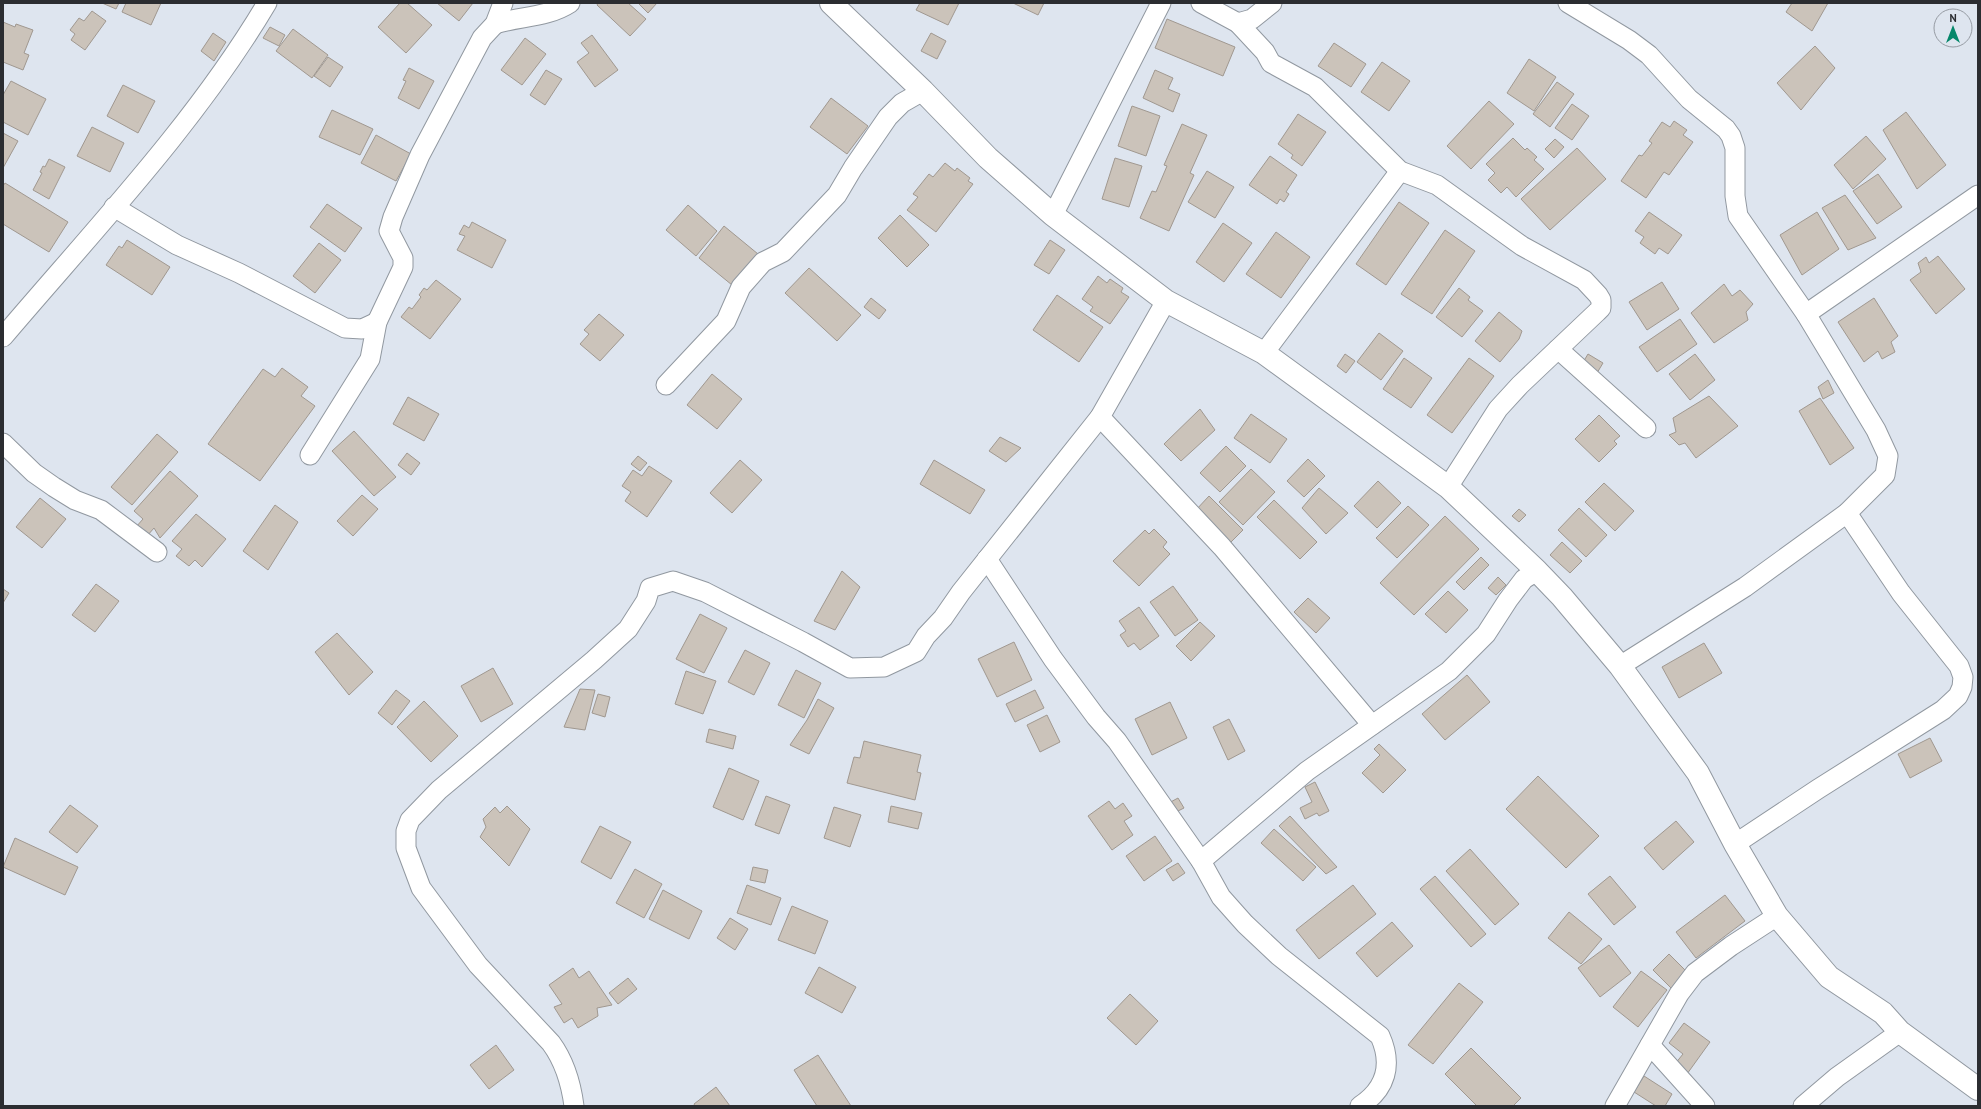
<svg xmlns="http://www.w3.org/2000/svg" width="1981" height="1109" font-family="'PT Sans',sans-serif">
<rect width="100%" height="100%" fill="#dee5ef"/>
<g fill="#cbc3ba" stroke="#a09890">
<polygon points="102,3 119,3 116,9"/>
<polygon points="126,3 161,3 151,25 122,12"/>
<polygon points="400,3 407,3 432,25 406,53 378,27"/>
<polygon points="437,3 473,3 459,21"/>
<polygon points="598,3 628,3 646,19 630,36 597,5"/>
<polygon points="638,3 657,3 648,13"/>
<polygon points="920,3 959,3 948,25 916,10"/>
<polygon points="1013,3 1044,3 1038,15"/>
<polygon points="1792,3 1828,3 1812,31 1786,12"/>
<polygon points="92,11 106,21 85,50 71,40 75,34 70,30 79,18 84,21"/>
<polygon points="1167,19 1235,47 1223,76 1155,48"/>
<polygon points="3,22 15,27 16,24 33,30 24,53 29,55 23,70 3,62"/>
<polygon points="270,27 285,35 279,46 263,38"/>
<polygon points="293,29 328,55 312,78 276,51"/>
<polygon points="213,33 226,42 214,61 201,51"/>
<polygon points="931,33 946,41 937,59 921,51"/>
<polygon points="592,35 618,70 595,87 577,62 589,53 581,43"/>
<polygon points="525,38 546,54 522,85 501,70"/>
<polygon points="1334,43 1366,64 1351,87 1318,66"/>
<polygon points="1815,46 1835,68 1801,110 1777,83"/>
<polygon points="328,57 343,67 330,87 314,76"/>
<polygon points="1529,59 1556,77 1534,111 1507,93"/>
<polygon points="1382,62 1410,81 1389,111 1361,92"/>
<polygon points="409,68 434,81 419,109 398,98 406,81 403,80"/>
<polygon points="546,70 562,79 545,105 530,95"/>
<polygon points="1155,70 1173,78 1168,89 1180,94 1173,112 1143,98"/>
<polygon points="11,81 46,99 28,135 3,122 3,95"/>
<polygon points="1557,82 1574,94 1550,127 1533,114"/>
<polygon points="123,85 155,101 138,133 107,116"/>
<polygon points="831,98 868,126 847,154 810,127"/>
<polygon points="1489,101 1514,124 1471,169 1447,146"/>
<polygon points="1572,104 1589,116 1572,140 1555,128"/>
<polygon points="1132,106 1160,116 1146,156 1118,146"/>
<polygon points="332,110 373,129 360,155 319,137"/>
<polygon points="1906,112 1946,165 1917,189 1883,130"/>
<polygon points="1298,114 1326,132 1302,166 1291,158 1293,155 1278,144"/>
<polygon points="1674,121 1687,130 1683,135 1693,142 1669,175 1664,172 1646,198 1621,181 1639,155 1642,156 1652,143 1649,141 1662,122 1670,127"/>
<polygon points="1182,124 1207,135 1190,173 1194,175 1169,231 1140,218 1152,191 1156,192 1167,166 1164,165"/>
<polygon points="92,127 124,143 110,172 77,156"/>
<polygon points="3,133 18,141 3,168"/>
<polygon points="376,135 411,154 396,181 361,163"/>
<polygon points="1866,136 1886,159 1853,189 1834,165"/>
<polygon points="1513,138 1525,150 1527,148 1537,157 1534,160 1544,169 1516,197 1507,187 1501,193 1488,180 1495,173 1486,164"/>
<polygon points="1555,139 1564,147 1554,158 1545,149"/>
<polygon points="1577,148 1606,179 1550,230 1521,199"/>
<polygon points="1270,156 1297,175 1286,192 1289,194 1284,202 1280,199 1277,204 1249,185"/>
<polygon points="1115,158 1142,166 1129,207 1102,199"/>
<polygon points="49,159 65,167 49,199 33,190 42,173 40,172 43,166 45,167"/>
<polygon points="945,163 955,171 957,168 970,178 968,181 973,184 936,232 907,210 918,197 913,194 929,174 933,177"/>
<polygon points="1207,171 1234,187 1215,218 1188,202"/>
<polygon points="1878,174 1902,207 1877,224 1853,191"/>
<polygon points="5,183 68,222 49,252 3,224 3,186"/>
<polygon points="1845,195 1876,238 1848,250 1822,208"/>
<polygon points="1399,202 1429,223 1386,285 1356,264"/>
<polygon points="327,204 362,228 345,252 310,227"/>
<polygon points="688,205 717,231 696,256 666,230"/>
<polygon points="1649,212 1682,235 1668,254 1659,248 1655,254 1640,243 1644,237 1635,231"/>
<polygon points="1817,212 1839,249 1802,275 1780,235"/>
<polygon points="900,215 929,245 907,267 878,238"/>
<polygon points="472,222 506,240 492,268 457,250 465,236 459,234 464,225 469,228"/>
<polygon points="1223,223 1252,243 1224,282 1196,262"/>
<polygon points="724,226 758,254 732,285 699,258"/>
<polygon points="1445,230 1475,251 1432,314 1401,294"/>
<polygon points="1276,232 1310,257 1281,298 1246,274"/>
<polygon points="127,240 170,267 152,295 106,265 119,246 122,248"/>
<polygon points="1050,240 1065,250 1049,274 1034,265"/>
<polygon points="319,243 341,260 315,293 293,276"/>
<polygon points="1938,256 1965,289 1936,314 1910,280 1921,272 1918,263 1926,257 1929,263"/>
<polygon points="809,268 861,315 837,341 785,293"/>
<polygon points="1098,276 1107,283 1110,279 1123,288 1121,292 1129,297 1110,324 1090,311 1093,307 1082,299"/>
<polygon points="436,280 461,299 430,339 401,317 409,307 412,309 421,297 419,295 424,288 427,290"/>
<polygon points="1662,282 1679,309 1647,330 1629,302"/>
<polygon points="1724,284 1732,296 1740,290 1753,304 1746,312 1748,320 1714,343 1691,313"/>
<polygon points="1459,288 1470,297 1468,300 1483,311 1462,337 1436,317"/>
<polygon points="1057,295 1103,327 1079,362 1033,330"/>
<polygon points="871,298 886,310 879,319 864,307"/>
<polygon points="1874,298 1898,336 1891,342 1895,352 1882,359 1878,351 1864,362 1838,322"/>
<polygon points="1499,312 1522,331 1519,339 1500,362 1475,341"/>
<polygon points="599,314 624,335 600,361 580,344 589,334 584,330"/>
<polygon points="1680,319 1697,344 1657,372 1639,347"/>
<polygon points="1379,333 1403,351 1381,380 1357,362"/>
<polygon points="1345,354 1355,361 1346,373 1337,366"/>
<polygon points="1588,354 1603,363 1597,373 1582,364"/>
<polygon points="1695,354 1715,380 1690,400 1669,374"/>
<polygon points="1404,358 1432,378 1411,408 1383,389"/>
<polygon points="1469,358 1494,376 1452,433 1427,415"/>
<polygon points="282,368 308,387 301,396 315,406 260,481 208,444 263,369 275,377"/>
<polygon points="712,374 742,399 717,429 687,405"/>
<polygon points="1828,380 1834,393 1823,399 1818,387"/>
<polygon points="1709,396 1738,426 1696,458 1685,443 1679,445 1669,435 1676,432 1673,418"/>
<polygon points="408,397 439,414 424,441 393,424"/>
<polygon points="1820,398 1854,448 1830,465 1799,411"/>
<polygon points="1200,409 1215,430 1181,461 1164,444"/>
<polygon points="1251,414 1287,439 1270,463 1234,438"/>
<polygon points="1599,415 1620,436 1614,441 1617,444 1599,462 1575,439"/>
<polygon points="354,431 396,477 374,496 332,451"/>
<polygon points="157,434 178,452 132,505 111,487"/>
<polygon points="1000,437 1021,448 1006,462 989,451"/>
<polygon points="1226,446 1246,466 1220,492 1200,473"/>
<polygon points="407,453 420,463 411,475 398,465"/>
<polygon points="638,456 647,463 640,471 631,464"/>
<polygon points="1308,459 1325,476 1304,497 1287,481"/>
<polygon points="740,460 762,480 732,513 710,493"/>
<polygon points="934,460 985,490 970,514 920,484"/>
<polygon points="649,466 672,481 647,517 625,501 631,492 622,486 633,470 642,476"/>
<polygon points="1251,469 1275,492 1243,525 1219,502"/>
<polygon points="170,471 198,496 160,538 154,528 147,536 136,527 143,519 134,511"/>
<polygon points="1378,481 1401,503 1377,528 1354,506"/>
<polygon points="1604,483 1634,511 1615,531 1585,502"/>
<polygon points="1319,488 1348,513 1326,534 1302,508"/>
<polygon points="362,495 378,509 353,536 337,521"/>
<polygon points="1209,496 1243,530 1229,544 1195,511"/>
<polygon points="40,498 66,519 42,548 16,527"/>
<polygon points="1274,500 1317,542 1300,559 1257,517"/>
<polygon points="275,505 298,522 268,570 243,551"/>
<polygon points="1408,506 1429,525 1397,558 1376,538"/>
<polygon points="1579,508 1607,535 1586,557 1558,530"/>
<polygon points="1519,509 1526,515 1519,522 1512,516"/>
<polygon points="196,514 226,539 202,567 195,560 189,566 176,556 182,549 172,541"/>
<polygon points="1445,516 1479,549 1414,615 1380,583"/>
<polygon points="1154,529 1167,542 1163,547 1170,554 1139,586 1113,561 1145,530 1149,534"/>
<polygon points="1562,542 1582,561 1570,573 1550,555"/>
<polygon points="1481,557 1489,565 1464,590 1456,582"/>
<polygon points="842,571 860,587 835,630 814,621"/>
<polygon points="1498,577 1506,585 1496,595 1488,588"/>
<polygon points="96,584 119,601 95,632 72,615"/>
<polygon points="1173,586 1198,620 1175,636 1150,602"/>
<polygon points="3,589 9,593 3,603"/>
<polygon points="1448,591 1468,610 1446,633 1425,614"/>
<polygon points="1308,598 1330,618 1316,633 1294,612"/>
<polygon points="1139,607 1159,636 1140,650 1134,643 1128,647 1120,635 1126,631 1119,621"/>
<polygon points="700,614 727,628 704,673 676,659"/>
<polygon points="1200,622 1215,636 1191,661 1176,646"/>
<polygon points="337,633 373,672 349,695 315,652"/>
<polygon points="1014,642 1032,680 997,697 978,659"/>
<polygon points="1704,643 1722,673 1679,698 1662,667"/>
<polygon points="745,650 770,663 754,695 728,682"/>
<polygon points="493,668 513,704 481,722 461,686"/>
<polygon points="796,670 821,683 804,718 778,705"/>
<polygon points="686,671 716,681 703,714 675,704"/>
<polygon points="1467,675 1490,702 1445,740 1422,714"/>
<polygon points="580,689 595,690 585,730 564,727"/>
<polygon points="396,690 410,701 392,725 378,713"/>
<polygon points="1035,690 1044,708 1015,722 1006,704"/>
<polygon points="598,694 610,697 605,717 592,713"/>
<polygon points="818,699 834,708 809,754 790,745 807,720"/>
<polygon points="424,701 458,736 431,762 397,727"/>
<polygon points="1170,702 1187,738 1152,755 1135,719"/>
<polygon points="1047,715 1060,742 1040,752 1027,725"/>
<polygon points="1229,719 1245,751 1228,760 1213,727"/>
<polygon points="709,729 736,736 733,749 706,742"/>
<polygon points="1930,738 1942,761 1910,778 1898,754"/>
<polygon points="864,741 921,755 917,772 921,773 915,800 847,783 854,757 860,758"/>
<polygon points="1379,744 1406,770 1383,793 1362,773 1380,755 1374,749"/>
<polygon points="729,768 759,781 743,820 713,807"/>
<polygon points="1538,776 1599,836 1566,868 1506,809"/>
<polygon points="1315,782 1329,811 1319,816 1317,813 1305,819 1300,808 1312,802 1305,787"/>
<polygon points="766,796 790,805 779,834 755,825"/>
<polygon points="1178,798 1184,808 1172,814 1167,804"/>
<polygon points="1109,801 1115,809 1123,803 1132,816 1124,821 1133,835 1112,850 1088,816"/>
<polygon points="70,805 98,826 77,853 49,832"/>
<polygon points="507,806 530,829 509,866 480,837 486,827 483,819 495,807 500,813"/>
<polygon points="891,806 922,813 918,829 888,822"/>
<polygon points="834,807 861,815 850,847 824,838"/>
<polygon points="1290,816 1337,867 1326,874 1279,826"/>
<polygon points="1676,821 1694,842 1663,870 1644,848"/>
<polygon points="600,826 631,842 611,879 581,862"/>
<polygon points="1274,829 1316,867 1303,881 1261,843"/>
<polygon points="1155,836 1172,861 1144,881 1126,856"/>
<polygon points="15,838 78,867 65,895 3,867"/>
<polygon points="1470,849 1519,904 1495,925 1446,871"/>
<polygon points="1178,863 1185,873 1173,881 1166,870"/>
<polygon points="753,867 768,870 765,883 750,880"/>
<polygon points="635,869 662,884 644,918 616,903"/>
<polygon points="1435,876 1486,934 1471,947 1420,889"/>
<polygon points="1610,876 1636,907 1614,925 1588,894"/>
<polygon points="747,885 781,898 771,925 737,913"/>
<polygon points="1353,885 1376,914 1319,959 1296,930"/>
<polygon points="663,890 702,911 689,939 649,919"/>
<polygon points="1725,895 1745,921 1696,958 1676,932"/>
<polygon points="792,906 828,921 815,954 778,940"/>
<polygon points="1569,912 1602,939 1581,964 1548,938"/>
<polygon points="730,918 748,929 735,950 717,938"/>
<polygon points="1392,922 1413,946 1377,977 1356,953"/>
<polygon points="1609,945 1631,973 1600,997 1578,968"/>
<polygon points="1669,954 1687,972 1671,988 1653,970"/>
<polygon points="819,967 856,987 842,1013 805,993"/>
<polygon points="573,968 579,978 589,971 612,1005 597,1008 598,1016 578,1028 572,1018 564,1023 554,1007 562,1004 549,985"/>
<polygon points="1641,971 1667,990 1638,1027 1613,1007"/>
<polygon points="628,978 637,989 618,1004 609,993"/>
<polygon points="1459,983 1483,1002 1433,1064 1408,1045"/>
<polygon points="1130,994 1158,1021 1136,1045 1107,1018"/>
<polygon points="1684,1023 1710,1042 1687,1074 1675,1064 1683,1054 1669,1043"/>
<polygon points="496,1045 514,1070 489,1089 470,1065"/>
<polygon points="1471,1048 1521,1098 1513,1106 1477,1106 1445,1074"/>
<polygon points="818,1055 851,1106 817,1106 794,1070"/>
<polygon points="1644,1076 1672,1094 1665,1106 1656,1106 1634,1092"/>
<polygon points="716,1087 730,1106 695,1106 694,1104"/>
</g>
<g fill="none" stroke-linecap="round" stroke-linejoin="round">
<g stroke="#9198a0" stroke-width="21">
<g id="minor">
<polyline points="1201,3 1238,23 1252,19 1272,3"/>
<polyline points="1568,3 1629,40 1649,55 1689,99 1726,129 1731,136 1735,148 1735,196 1738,216 1806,314 1876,430 1888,456 1885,475 1847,513 1745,587 1620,666"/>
<polyline points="1238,23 1265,52 1271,63 1315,87 1400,171 1437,185 1522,246 1584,280 1598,295 1601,300 1601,308 1597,312 1520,385 1498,409 1448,487"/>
<path d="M495 24C520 16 547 18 570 3"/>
<polyline points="114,207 177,245 239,273 345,328 362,329 377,322"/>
<polyline points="1053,215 1161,3"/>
<polyline points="1806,314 1978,195"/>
<path d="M3 337C93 231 196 123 267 3"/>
<polyline points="1558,349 1646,428"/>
<polyline points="1264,353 1400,171"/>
<polyline points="666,385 726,321 741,287 763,262 783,252 837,195 853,168 888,117 902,103 923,91"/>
<polyline points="1100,417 1222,547 1372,725"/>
<polyline points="3,443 34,473 54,487 75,500 101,510 157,552"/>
<polyline points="310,455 370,359 377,322 403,267 403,258 389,231 393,217 420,155 482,38 495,24 503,3"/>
<path d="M987 559 1053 659 1096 717 1117 741 1201 861 1221 897 1245 924 1279 956 1380 1036C1393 1065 1386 1089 1360 1106"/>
<polyline points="1735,844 1818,789 1943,710 1958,696 1962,687 1963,677 1959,666 1901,593 1847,513"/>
<polyline points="1201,861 1307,771 1449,671 1486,634 1508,600 1524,579 1537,571"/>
<polyline points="1650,1045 1705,1106"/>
<path d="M574 1106C571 1083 565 1062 551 1043L478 965 421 888 406 848V831L410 820 439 790 594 660 628 629 646 601 650 588 673 581 705 592 803 642 850 668 884 667 916 652 926 636 943 618 961 592 1100 417 1166 301"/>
<polyline points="1615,1106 1679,994 1695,973 1731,946 1777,916"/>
<polyline points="1803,1106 1837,1077 1900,1032"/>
</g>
</g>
<g stroke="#9198a0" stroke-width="24">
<polyline id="tertiary" points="831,3 923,91 988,158 1053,215 1166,301 1264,353 1448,487 1537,571 1562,597 1620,666 1698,773 1735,844 1777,916 1829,977 1883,1013 1900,1032 1978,1089"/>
</g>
<use href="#minor" stroke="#fff" stroke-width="19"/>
<use href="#tertiary" stroke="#fff" stroke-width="22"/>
</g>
<rect width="1981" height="1109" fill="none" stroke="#2b2d31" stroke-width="8"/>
<g transform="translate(1953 28)"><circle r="19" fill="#dee5ef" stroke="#969ba3"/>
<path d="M0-3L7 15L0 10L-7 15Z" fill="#05876a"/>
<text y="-6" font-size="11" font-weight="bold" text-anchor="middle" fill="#2b2d31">N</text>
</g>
</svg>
